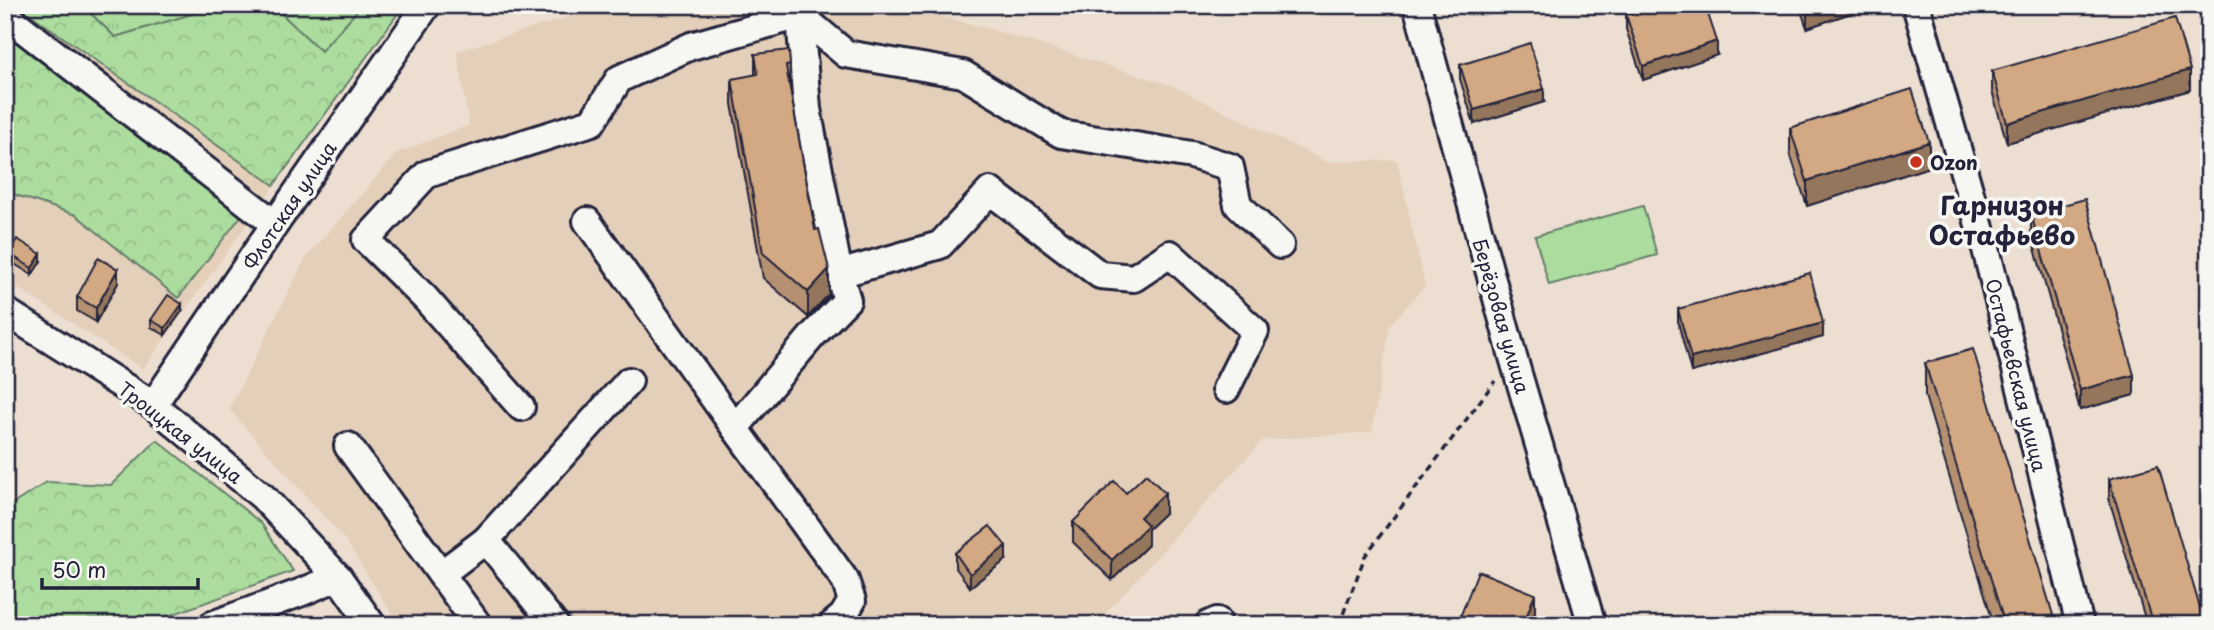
<svg xmlns="http://www.w3.org/2000/svg" width="2214" height="630" font-family="'Playpen Sans',sans-serif">
<defs>
<pattern id="grass-tufts" width="24" height="20" patternUnits="userSpaceOnUse" patternTransform="scale(1.75)"><rect width="24" height="20" fill="#acdd9e"/><path d="M3 7l-1-3M5 7V3M7 7l1-3M15 17l-1-3M17 17v-4M19 17l1-3" fill="none" stroke="#94bd89"/></pattern>
<pattern id="forest-crowns" width="20" height="18" patternUnits="userSpaceOnUse" patternTransform="scale(1.75)"><rect width="20" height="18" fill="#acdd9e"/><path d="M2 6a3 3 0 1 1 6 0M12 15a3 3 0 1 1 6 0" fill="none" stroke="#94bd89"/></pattern>
</defs>
<rect width="100%" height="100%" fill="#ecdfd1"/>
<filter id="ink" filterUnits="userSpaceOnUse"><feTurbulence type="fractalNoise" baseFrequency=".0143" numOctaves="2"/><feDisplacementMap in="SourceGraphic" scale="14" xChannelSelector="R" yChannelSelector="G"/><feConvolveMatrix kernelMatrix="1 2 1 2 8 2 1 2 1" color-interpolation-filters="sRGB"/></filter>
<g filter="url(#ink)">
<g fill="#e4cfba">
<polygon points="5,5 404,5 143,369 5,280"/>
<polygon points="608,5 896,5 987,28 1173,86 1327,162 1397,160 1425,286 1390,325 1372,432 1263,440 1095,625 399,625 346,541 229,409 305,259 397,153 469,125 457,51"/>
</g>
<g fill="url(#grass-tufts)" stroke="#67806c" stroke-width="2">
<polygon points="82,5 222,5 115,37"/>
<polygon points="272,5 362,5 321,51"/>
</g>
<g fill="url(#forest-crowns)" stroke="#67806c" stroke-width="2">
<polygon points="17,5 82,5 115,37 222,5 272,5 321,51 362,5 404,5 274,185"/>
<polygon points="5,34 241,216 178,298 76,215 10,193 5,198"/>
<polygon points="157,440 261,523 293,571 143,625 5,625 5,509 47,482 111,485"/>
</g>
<polygon fill="#acdd9e" stroke="#67806c" stroke-width="2" points="1643,206 1657,255 1549,285 1535,236"/>
<g fill="none" stroke-linecap="round" stroke-linejoin="round">
<g stroke="#22223b" stroke-width="32">
<g id="minor">
<polyline points="1417,5 1513,357 1592,625"/>
<polyline points="1916,5 1986,249 2080,625"/>
<polyline points="5,15 275,224"/>
<polyline points="800,15 846,54 963,74 1061,134 1192,155 1230,167 1238,205 1280,245"/>
<polyline points="587,221 735,428 813,335 847,300 839,274 807,109 800,15"/>
<polyline points="839,274 940,245 990,191 1100,275 1134,278 1170,254 1255,331 1226,389"/>
<polyline points="5,311 153,405 263,497 338,577 372,625"/>
<polyline points="153,405 275,224 427,5"/>
<polyline points="521,407 425,298 366,240 427,174 592,122 619,79 691,46 800,15 798,5"/>
<polyline points="735,428 845,580 852,601 843,616 832,625"/>
<polyline points="348,446 478,625"/>
<polyline points="486,540 555,625"/>
<polyline points="441,574 486,540 629,381"/>
<polyline points="212,625 302,592 338,577"/>
<polyline points="1208,625 1217,621"/>
</g>
</g>
<polyline stroke="#22223b" stroke-width="3.5" stroke-dasharray="7 5" stroke-linecap="butt" points="1339,625 1365,556 1495,381"/>
<use href="#minor" stroke="#f6f6f2" stroke-width="26"/>
</g>
<g fill="#b59172" stroke="#22223b" stroke-width="2">
<polygon points="1799,5 1874,5 1807,28"/>
<polygon points="1626,15 1717,55 1643,80 1626,29"/>
<polygon points="755,54 790,65 790,87 815,230 829,294 808,317 763,278 732,104 732,79 755,75"/>
<polygon points="1460,65 1544,102 1474,124 1460,79"/>
<polygon points="1992,71 2190,90 2007,143 1992,91"/>
<polygon points="1790,128 1929,167 1807,206 1790,153"/>
<polygon points="2031,214 2134,395 2080,410 2031,234"/>
<polygon points="8,253 41,261 32,275 8,260"/>
<polygon points="118,283 96,322 77,311 77,297"/>
<polygon points="1678,309 1823,337 1691,372 1678,322"/>
<polygon points="182,311 165,335 151,327 151,320"/>
<polygon points="1925,363 2056,625 1994,625 1925,396"/>
<polygon points="2109,479 2205,625 2147,625 2109,499"/>
<polygon points="1126,493 1165,513 1148,529 1148,545 1112,580 1073,542 1073,522"/>
<polygon points="955,553 1006,560 970,587 955,567"/>
</g>
<g fill="#94765c" stroke="#22223b" stroke-width="2">
<polygon points="1833,5 1874,5 1807,28 1807,14"/>
<polygon points="1717,41 1717,55 1643,80 1643,66"/>
<polygon points="2190,70 2190,90 2007,143 2007,123"/>
<polygon points="1544,89 1544,102 1474,124 1474,110"/>
<polygon points="1929,142 1929,167 1807,206 1807,181"/>
<polygon points="41,254 41,261 32,275 32,268"/>
<polygon points="118,269 118,283 96,322 96,308"/>
<polygon points="829,269 829,294 808,317 808,292"/>
<polygon points="182,304 182,311 165,335 165,328"/>
<polygon points="1823,323 1823,337 1691,372 1691,358"/>
<polygon points="2134,375 2134,395 2080,410 2080,390"/>
<polygon points="1165,493 1165,513 1148,529 1148,545 1112,580 1112,560 1140,517"/>
<polygon points="1006,546 1006,560 970,587 970,574"/>
<polygon points="1535,594 1535,619 1532,625 1523,625"/>
</g>
<g fill="#d3a984" stroke="#22223b" stroke-width="2">
<polygon points="1655,5 1705,5 1717,41 1643,66 1626,15"/>
<polygon points="1804,5 1833,5 1807,14"/>
<polygon points="2175,18 2190,70 2007,123 1992,71"/>
<polygon points="1530,43 1544,89 1474,110 1460,65"/>
<polygon points="789,50 790,65 786,66 815,230 819,229 829,269 808,292 763,253 732,79 758,74 755,54"/>
<polygon points="1912,89 1929,142 1807,181 1790,128"/>
<polygon points="2085,199 2134,375 2080,390 2031,214"/>
<polygon points="17,239 41,254 32,268 8,253"/>
<polygon points="98,258 118,269 96,308 77,297"/>
<polygon points="1810,273 1823,323 1691,358 1678,309"/>
<polygon points="168,295 182,304 165,328 151,320"/>
<polygon points="1973,349 2056,625 2005,625 1925,363"/>
<polygon points="2158,465 2205,625 2153,625 2109,479"/>
<polygon points="1146,474 1165,493 1140,517 1148,525 1112,560 1073,522 1114,481 1126,493"/>
<polygon points="990,526 1006,546 970,574 955,553"/>
<polygon points="1478,571 1535,594 1523,625 1457,625"/>
</g>
</g>
<circle fill="#c8321e" stroke="#f6f6f2" stroke-width="2.5" cx="1916" cy="162" r="7"/>
<g text-anchor="middle" dominant-baseline="central" stroke-width="7" stroke-linejoin="round" paint-order="stroke">
<g font-size="19" font-weight="bold" fill="#22223b" stroke="#f6f6f2" text-anchor="start">
<text x="1930" y="162">Ozon</text>
</g>
<g font-size="19" fill="#22223b" stroke="#f6f6f2">
<text transform="translate(289 205) rotate(-56)">Флотская улица</text>
<text transform="translate(1502 316) rotate(74)">Берёзовая улица</text>
<text transform="translate(2017 375) rotate(76)">Остафьевская улица</text>
<text transform="translate(181 432) rotate(38)">Троицкая улица</text>
</g>
<g font-size="26" font-weight="bold" fill="#22223b" stroke="#f6f6f2">
<text x="2002" y="204">Гарнизон<tspan x="2002" dy="30">Остафьево</tspan></text>
</g>
</g>
<rect width="2214" height="630" fill="none" stroke="#f6f6f2" stroke-width="28"/>
<rect x="14" y="14" width="2186" height="602" fill="none" stroke="#22223b" stroke-width="2.5" filter="url(#ink)"/>
<path d="M42 578v10h156v-10" fill="none" stroke="#22223b" stroke-width="3.5"/>
<text x="52" y="578" font-size="21" fill="#22223b" stroke="#f6f6f2" stroke-width="5" paint-order="stroke">50 m</text>
</svg>
